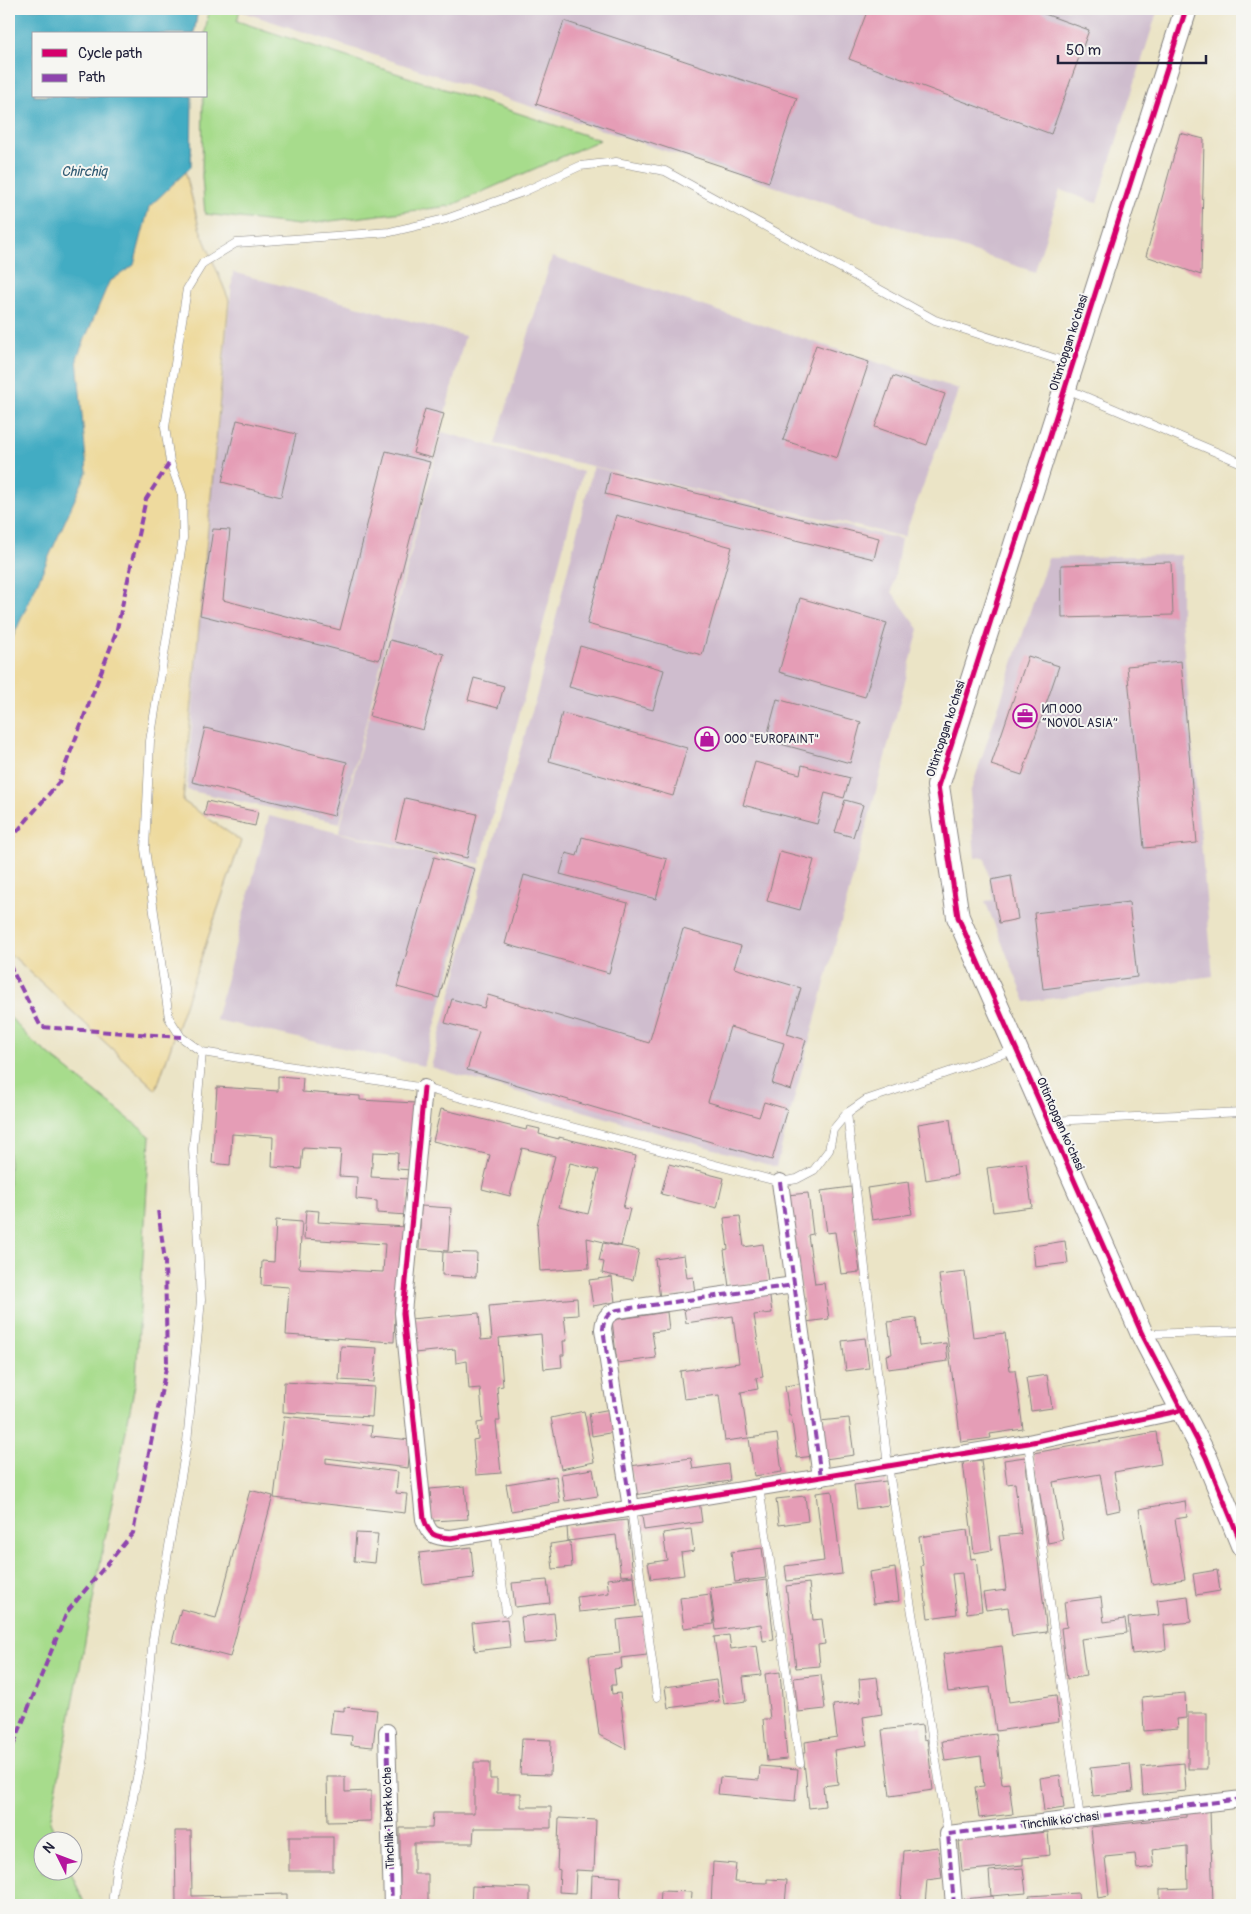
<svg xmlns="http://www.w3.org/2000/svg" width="1251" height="1914" font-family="Pangolin,sans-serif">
<rect width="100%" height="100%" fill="#f6f6f2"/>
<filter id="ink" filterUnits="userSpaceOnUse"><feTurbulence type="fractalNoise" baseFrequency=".02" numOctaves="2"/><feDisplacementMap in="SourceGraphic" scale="10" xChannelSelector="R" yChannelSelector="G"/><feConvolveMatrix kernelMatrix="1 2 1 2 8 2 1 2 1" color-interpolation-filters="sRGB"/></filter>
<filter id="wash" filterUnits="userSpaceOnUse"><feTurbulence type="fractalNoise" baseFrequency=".0096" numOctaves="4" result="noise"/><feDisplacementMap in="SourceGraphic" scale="20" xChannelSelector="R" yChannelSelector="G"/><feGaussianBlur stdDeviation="1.12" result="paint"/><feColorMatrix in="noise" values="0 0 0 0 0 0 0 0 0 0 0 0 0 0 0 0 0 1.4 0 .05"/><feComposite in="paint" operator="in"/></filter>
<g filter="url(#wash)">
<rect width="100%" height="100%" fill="#ebe4c6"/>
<g fill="#cfbdce">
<polygon points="244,9 1158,9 1097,203 1060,190 1035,272 243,12"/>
<polygon points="552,257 959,389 904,537 495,444"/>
<polygon points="233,272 465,336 340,823 187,790 200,614"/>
<polygon points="442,432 583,472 480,864 339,832"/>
<polygon points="593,467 901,539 892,592 919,629 776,1167 431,1067 488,859 537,694"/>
<polygon points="1181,555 1181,618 1213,976 1026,1002 985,901 993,900 985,857 975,858 970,793 1048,558"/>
<polygon points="269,816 479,867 424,1066 216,1020"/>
</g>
<g fill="#a7dc8c" stroke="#647f64">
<polygon points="209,9 240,9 237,21 600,140 450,206 299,225 205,214 202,177 203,96 206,96 206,34 205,34"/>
<polygon points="9,1016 31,1040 150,1136 136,1379 50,1822 58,1841 42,1842 42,1872 71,1872 85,1905 9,1905"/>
</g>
<polygon fill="#eeda9e" stroke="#887e6c" points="9,9 34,34 34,96 167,96 199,227 229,300 183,801 241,841 156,1090 13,956 9,957"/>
<polygon fill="#43acc3" stroke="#32677f" points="9,9 198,9 194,34 34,34 34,96 192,96 191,167 149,207 134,265 109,282 77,358 87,472 9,646"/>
<g id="blocks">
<g fill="#e59db6" fill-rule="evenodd">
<polygon points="868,9 1031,9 1089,30 1051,134 849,59"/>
<polygon points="564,21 797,98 769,182 536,104"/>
<polygon points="1180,133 1204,139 1201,275 1146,256"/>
<polygon points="816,345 869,362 837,458 783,440"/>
<polygon points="893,376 945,394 927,445 875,427"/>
<polygon points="425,409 444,414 432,458 413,453"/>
<polygon points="237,420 296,434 281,497 222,482"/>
<polygon points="386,451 430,462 379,660 200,615 213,529 230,530 223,600 340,630"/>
<polygon points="610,472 879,538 874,559 605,494"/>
<polygon points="616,515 732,547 702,655 587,624"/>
<polygon points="1171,562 1173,615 1062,618 1061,565"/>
<polygon points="800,598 887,623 865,697 779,672"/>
<polygon points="390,640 444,654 423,730 369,716"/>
<polygon points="580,646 664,670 653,710 569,687"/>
<polygon points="1028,656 1059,666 1022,775 991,765"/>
<polygon points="1181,661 1197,843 1144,848 1127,666"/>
<polygon points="474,678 504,686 498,708 468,700"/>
<polygon points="777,699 861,722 850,763 766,740"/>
<polygon points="562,713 687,748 673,796 549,761"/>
<polygon points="205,728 347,762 334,816 192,782"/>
<polygon points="755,762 800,774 802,765 850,778 844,798 825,793 817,824 743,805"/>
<polygon points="405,798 477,814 467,858 395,841"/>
<polygon points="845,800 863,805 853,837 835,832"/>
<polygon points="207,801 258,812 255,826 204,815"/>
<polygon points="582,837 667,859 656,899 560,874 566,853 577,856"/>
<polygon points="780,851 814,860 800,910 767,901"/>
<polygon points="434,857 475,869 439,998 397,987"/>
<polygon points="524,875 628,903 609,973 505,944"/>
<polygon points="1011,876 1018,919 999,923 991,880"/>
<polygon points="1129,902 1137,977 1043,989 1034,913"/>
<polygon points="683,929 741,946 734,968 801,988 787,1034 806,1040 791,1090 772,1084 784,1043 730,1027 708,1102 759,1117 764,1102 787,1109 772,1160 467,1070 479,1032 445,1023 452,999 484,1008 488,995 649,1043"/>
<polygon points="278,1076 303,1078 302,1092 360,1096 360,1100 415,1103 411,1170 397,1169 398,1153 373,1152 371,1177 410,1179 407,1215 377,1213 377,1201 356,1199 357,1177 339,1176 341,1150 303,1148 301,1169 272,1167 273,1137 232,1134 230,1165 212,1163 217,1087 278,1091"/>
<path d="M441 1109 526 1130 527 1126 540 1129 539 1134 559 1139V1137L636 1156 623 1208 630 1209 621 1246 587 1238 589 1268 540 1271 537 1225 555 1156 522 1148 510 1196 482 1189 490 1155 433 1141ZM570 1163 599 1170 588 1214 559 1207Z"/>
<polygon points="950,1119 957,1175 926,1180 918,1124"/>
<polygon points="1026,1163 1032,1207 993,1212 987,1168"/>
<polygon points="669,1164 724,1178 717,1208 661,1194"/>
<polygon points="908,1182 912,1214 872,1220 867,1188"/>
<polygon points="851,1187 857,1229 854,1229 860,1272 841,1274 835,1232 827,1233 821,1191"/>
<polygon points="808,1193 813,1234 808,1235 815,1284 824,1283 829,1319 806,1322 787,1195"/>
<polygon points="421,1206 451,1208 448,1251 419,1249"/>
<polygon points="306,1210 319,1211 318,1222 407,1227 403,1293 396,1293 394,1342 286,1335 289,1287 261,1285 262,1261 274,1262 276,1220 302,1222 299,1268 383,1272 385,1244 304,1239"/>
<polygon points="740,1216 744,1247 763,1244 768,1281 729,1287 724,1250 728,1249 724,1218"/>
<polygon points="1065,1241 1068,1263 1035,1267 1033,1246"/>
<polygon points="603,1243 639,1250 633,1280 602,1273 604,1262 599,1261"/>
<polygon points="443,1252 477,1253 476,1277 442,1275"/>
<polygon points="684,1255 687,1278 693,1277 695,1294 660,1299 655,1259"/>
<polygon points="965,1272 973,1337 1005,1333 1010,1370 1015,1370 1023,1429 990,1434 991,1438 961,1442 939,1275"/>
<polygon points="612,1277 615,1302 593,1306 589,1280"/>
<polygon points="769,1290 772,1313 754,1315 763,1377 756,1378 758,1389 741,1392 748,1438 725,1441 719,1395 684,1399 680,1371 739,1363 733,1316 686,1323 683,1302"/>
<polygon points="577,1298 578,1315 564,1316 567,1341 563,1341 564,1355 561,1355 562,1367 544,1369 541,1334 499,1338 503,1386 497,1387 500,1421 496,1421 501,1473 476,1475 473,1440 478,1439 477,1423 483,1422 480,1388 469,1389 467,1361 456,1363 455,1349 414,1353 410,1319 479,1313 481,1340 492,1339 489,1306"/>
<polygon points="667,1312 669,1330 652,1332 656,1358 617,1363 612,1320"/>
<polygon points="916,1318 919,1346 946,1343 948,1361 888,1369 886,1355 892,1354 888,1322"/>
<polygon points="865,1338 869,1368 846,1371 842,1341"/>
<polygon points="341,1346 377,1348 374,1382 339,1380"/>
<polygon points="1047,1375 1052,1408 1031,1411 1026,1378"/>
<polygon points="284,1382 374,1387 372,1417 283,1412"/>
<polygon points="805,1383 814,1456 797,1458 791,1415 789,1415 785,1386"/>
<polygon points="611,1409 615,1432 592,1436 589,1413"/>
<polygon points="584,1411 594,1462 561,1469 551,1418"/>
<polygon points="284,1416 372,1426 371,1436 411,1440 408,1468 326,1458 326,1463 398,1472 396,1493 407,1494 405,1513 274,1498"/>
<polygon points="849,1418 854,1455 825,1459 820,1421"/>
<polygon points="1156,1432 1161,1464 1114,1472 1120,1510 1107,1513 1100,1474 1053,1482 1063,1540 1048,1543 1033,1453"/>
<polygon points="777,1434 782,1472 754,1476 749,1438"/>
<polygon points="1025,1457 1047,1632 1012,1636 1008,1607 986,1610 983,1593 1006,1590 999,1536 1021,1534 1015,1483 1007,1484 1004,1460"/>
<polygon points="691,1458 693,1469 728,1464 730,1481 634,1495 630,1466"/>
<polygon points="981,1460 992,1550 974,1553 963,1462"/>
<polygon points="593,1469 598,1496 565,1501 561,1474"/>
<polygon points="556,1476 560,1503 511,1511 506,1484"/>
<polygon points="886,1481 889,1505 857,1509 854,1485"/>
<polygon points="465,1486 468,1519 432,1521 430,1489"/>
<polygon points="250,1490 273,1496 230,1657 172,1642 181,1609 216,1618"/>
<polygon points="832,1491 842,1574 787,1581 785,1566 824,1561 816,1493"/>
<polygon points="805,1496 808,1521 779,1525 776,1499"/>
<polygon points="699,1500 702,1522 644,1530 641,1509"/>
<polygon points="1185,1501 1187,1517 1175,1519 1185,1579 1152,1584 1139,1509"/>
<polygon points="627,1520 633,1575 621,1576 616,1535 568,1541 567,1527"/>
<polygon points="691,1529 694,1551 681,1553 684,1575 651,1579 648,1563 667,1560 663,1533"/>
<polygon points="967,1530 971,1559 976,1558 982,1611 967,1613 962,1573 952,1574 957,1614 928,1618 921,1566 923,1565 919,1537"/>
<polygon points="356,1533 378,1534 375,1563 354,1561"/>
<polygon points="570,1541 572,1567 553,1569 550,1544"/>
<polygon points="471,1547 474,1578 423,1584 419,1553"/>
<polygon points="762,1548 766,1578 735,1582 731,1552"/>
<polygon points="895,1568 899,1601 873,1604 869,1572"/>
<polygon points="1217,1570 1220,1591 1196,1595 1193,1574"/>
<polygon points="634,1576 637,1606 579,1612 577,1597 609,1593 607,1579"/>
<polygon points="547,1580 550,1603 515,1607 512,1583"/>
<polygon points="767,1580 774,1640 763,1641 761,1624 716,1630 710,1587"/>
<polygon points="809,1583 813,1620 822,1619 825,1644 818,1645 820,1666 796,1668 786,1586"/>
<polygon points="710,1594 714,1624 684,1628 680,1598"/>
<polygon points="1188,1596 1191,1622 1164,1625 1166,1650 1132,1654 1128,1618 1159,1615 1157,1600"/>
<polygon points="1101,1597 1104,1622 1125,1619 1127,1633 1081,1639 1086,1676 1067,1679 1061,1628 1067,1627 1064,1602"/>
<polygon points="554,1613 557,1641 524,1644 521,1617"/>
<polygon points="643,1617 647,1655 621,1658 622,1668 614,1669 616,1685 611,1685 612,1694 620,1693 626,1749 599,1735 589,1656 620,1653 617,1620"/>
<polygon points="507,1619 510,1647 475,1651 472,1623"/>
<polygon points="729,1635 731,1649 757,1645 761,1675 743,1677 746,1701 724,1704 714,1637"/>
<polygon points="1002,1646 1009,1702 1056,1695 1059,1722 996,1731 990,1687 948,1692 943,1654"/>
<polygon points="780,1672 787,1759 767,1761 763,1719 770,1719 765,1674"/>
<polygon points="821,1675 825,1709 798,1712 794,1678"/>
<polygon points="877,1677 882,1714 863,1717 867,1745 834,1750 838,1784 823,1786 825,1806 809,1808 803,1753 806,1753 805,1742 837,1737 833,1705 861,1702 859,1679"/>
<polygon points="716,1680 719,1701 668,1708 665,1687"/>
<polygon points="1185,1693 1186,1718 1177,1719 1178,1728 1144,1731 1142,1697"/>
<polygon points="344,1707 377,1710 373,1747 351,1745 352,1736 330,1734 333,1710 344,1711"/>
<rect x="1188" y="1713" width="19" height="56"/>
<polygon points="922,1725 924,1740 927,1739 933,1790 890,1796 882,1730"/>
<polygon points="996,1734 1002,1784 1009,1783 1013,1814 979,1818 975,1787 984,1786 981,1756 945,1761 942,1741"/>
<polygon points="522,1739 551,1740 550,1775 520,1774"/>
<polygon points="474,1762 490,1762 490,1779 497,1779 497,1793 521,1793 521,1807 551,1807 551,1828 474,1828 473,1843 414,1843 414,1874 428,1874 428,1905 400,1905 400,1828 432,1828 433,1813 474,1813"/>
<polygon points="1184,1763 1186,1791 1143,1795 1141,1767"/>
<polygon points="1130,1764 1133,1792 1093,1796 1090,1768"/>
<polygon points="760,1766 798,1769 795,1801 718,1794 720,1777 759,1780"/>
<polygon points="1060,1775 1064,1808 1044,1811 1040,1778"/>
<polygon points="327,1777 345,1777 345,1792 371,1791 371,1821 328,1822"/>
<polygon points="1210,1811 1213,1905 1160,1905 1160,1889 1188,1888 1187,1846 1152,1850 1154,1867 1137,1869 1135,1854 1105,1857 1109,1896 1098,1898 1091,1827 1186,1817 1186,1812"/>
<polygon points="559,1818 596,1820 594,1871 576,1870 575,1893 559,1892 560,1870 557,1869"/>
<polygon points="175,1831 191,1831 192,1896 287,1894 287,1905 176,1905"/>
<polygon points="1048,1832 1050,1855 1023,1858 1023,1865 962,1871 959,1840"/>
<rect x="289" y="1837" width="44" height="34"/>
<polygon points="938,1847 942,1878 927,1880 925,1905 900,1905 904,1851"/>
<polygon points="713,1862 736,1864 734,1882 767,1883 767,1879 787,1880 785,1905 711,1905"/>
<polygon points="1023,1868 1026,1893 991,1896 989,1871"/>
<polygon points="592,1875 621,1877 620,1905 591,1905"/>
<polygon points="472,1886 530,1888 530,1905 471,1905"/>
<polygon points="661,1891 692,1892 691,1905 660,1905"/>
<polygon points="1078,1893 1079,1905 1029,1905 1029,1896"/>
<polygon points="993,1896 993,1905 965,1905 964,1899"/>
</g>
</g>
</g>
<g filter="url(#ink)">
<use href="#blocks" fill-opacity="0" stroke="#868380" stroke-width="1"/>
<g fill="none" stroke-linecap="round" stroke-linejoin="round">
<g stroke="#868380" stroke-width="9">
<g id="lane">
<polyline points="1067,389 1242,463"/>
<polyline points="1014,1050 866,1100 847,1113 833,1130 829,1150 814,1170 797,1179 780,1182 424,1088 202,1052 181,1037 169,1018 145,849 150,741 183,538 182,495 170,462 165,427 187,289 203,263 236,243 390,232 446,219 523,192 580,166 616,162 665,171 935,320 1072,364"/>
<polyline points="847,1113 888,1466 948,1834"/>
<polyline points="1050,1121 1242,1112"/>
<polyline points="1144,1334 1242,1331"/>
<polyline points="1028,1443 1080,1818"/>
<polyline points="759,1487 800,1763"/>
<polyline points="631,1508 657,1697"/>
<polyline points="495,1531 506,1612"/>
<polyline points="112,1905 116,1869 129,1817 141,1758 153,1639 187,1442 201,1300 193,1149 202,1052"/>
</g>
</g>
<g stroke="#868380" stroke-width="18">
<g id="street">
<path d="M424 1088 403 1313 424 1519C429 1535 434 1537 451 1538L1028 1443 1183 1410"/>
<polyline points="780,1182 821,1477"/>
<path d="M631 1508 603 1329C604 1318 607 1314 617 1310L794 1285"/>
<polyline points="387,1732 392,1905"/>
<polyline points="954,1905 948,1834 1242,1799"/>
</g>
</g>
<g stroke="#868380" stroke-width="24">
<polyline id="secondary" points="1186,9 938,786 958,917 1142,1334 1206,1457 1242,1545"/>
</g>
<use href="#lane" stroke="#fff" stroke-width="8"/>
<use href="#street" stroke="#fff" stroke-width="16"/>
<use href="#secondary" stroke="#fff" stroke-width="22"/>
<g stroke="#8e44ad" stroke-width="4" stroke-dasharray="8 4" stroke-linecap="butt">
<polyline points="9,841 59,782 116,633 146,499 170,462"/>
<polyline points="9,964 41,1027 181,1037"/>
<polyline points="780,1182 821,1477"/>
<path d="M631 1508 603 1329C604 1318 607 1314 617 1310L794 1285"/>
<polyline points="387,1732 392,1905"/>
<polyline points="9,1756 67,1612 133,1533 167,1363 165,1261 158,1210"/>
<polyline points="954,1905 948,1834 1242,1799"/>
</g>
<g stroke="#f6f6f2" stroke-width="8">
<g id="cycleway">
<polyline points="1186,9 938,786 958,917 1142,1334 1206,1457 1242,1545"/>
<path d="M424 1088 403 1313 424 1519C429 1535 434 1537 451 1538L1028 1443 1183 1410"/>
</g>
</g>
<use href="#cycleway" stroke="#d6006c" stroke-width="5"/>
</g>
</g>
<defs>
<g id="office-ring" transform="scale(1.25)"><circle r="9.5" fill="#f6f6f2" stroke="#b5179e" stroke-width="1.5"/><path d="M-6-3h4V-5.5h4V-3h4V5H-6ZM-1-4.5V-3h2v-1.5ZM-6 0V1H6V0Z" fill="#b5179e"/></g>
<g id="shop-ring" transform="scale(1.25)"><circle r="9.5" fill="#f6f6f2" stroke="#b5179e" stroke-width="1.5"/><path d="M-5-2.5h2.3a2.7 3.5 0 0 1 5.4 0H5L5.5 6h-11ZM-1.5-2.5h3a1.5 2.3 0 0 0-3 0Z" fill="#b5179e"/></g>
</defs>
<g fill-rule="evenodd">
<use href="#office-ring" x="1025" y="716"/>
<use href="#shop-ring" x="707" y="739"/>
</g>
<g text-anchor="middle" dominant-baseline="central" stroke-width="4" stroke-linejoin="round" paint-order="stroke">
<g font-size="12" fill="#22223b" stroke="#f6f6f2">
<text transform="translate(1069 343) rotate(-72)">Oltintopgan ko'chasi</text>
<text transform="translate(946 729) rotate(-72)">Oltintopgan ko'chasi</text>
<text transform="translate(1060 1124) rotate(66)">Oltintopgan ko'chasi</text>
<text transform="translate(389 1818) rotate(-92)">Tinchlik 1 berk ko'cha</text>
<text transform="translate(1060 1821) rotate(-7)">Tinchlik ko'chasi</text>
</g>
<g font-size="12" fill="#22223b" stroke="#f6f6f2" text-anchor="start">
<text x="1042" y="709">ИП ООО<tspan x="1042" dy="14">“NOVOL ASIA”</tspan></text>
<text x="724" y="739">OOO "EUROPAINT"</text>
</g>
<g font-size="14" font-style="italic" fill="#2f5971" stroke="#f6f6f2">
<text x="84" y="171">Chirchiq</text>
</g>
</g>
<rect width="1251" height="1914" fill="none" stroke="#f6f6f2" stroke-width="30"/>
<rect x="32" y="32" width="175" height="65" fill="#f6f6f2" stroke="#a1a1a9"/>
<rect x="42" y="49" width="25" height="8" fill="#d6006c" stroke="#a1a1a9"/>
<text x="78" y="58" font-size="15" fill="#22223b">Cycle path</text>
<rect x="42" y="74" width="25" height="8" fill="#8e44ad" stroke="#a1a1a9"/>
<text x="78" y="82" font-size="15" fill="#22223b">Path</text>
<g transform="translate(58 1856) rotate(312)"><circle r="24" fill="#f6f6f2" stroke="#a1a1a9"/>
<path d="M0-4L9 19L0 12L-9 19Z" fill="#b5179e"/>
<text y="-8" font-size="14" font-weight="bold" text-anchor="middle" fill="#22223b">N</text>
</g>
<path d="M1058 55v8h148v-8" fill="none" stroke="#22223b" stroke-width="2.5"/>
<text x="1066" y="55" font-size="15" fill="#22223b" stroke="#f6f6f2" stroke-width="4" paint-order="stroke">50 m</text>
</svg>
